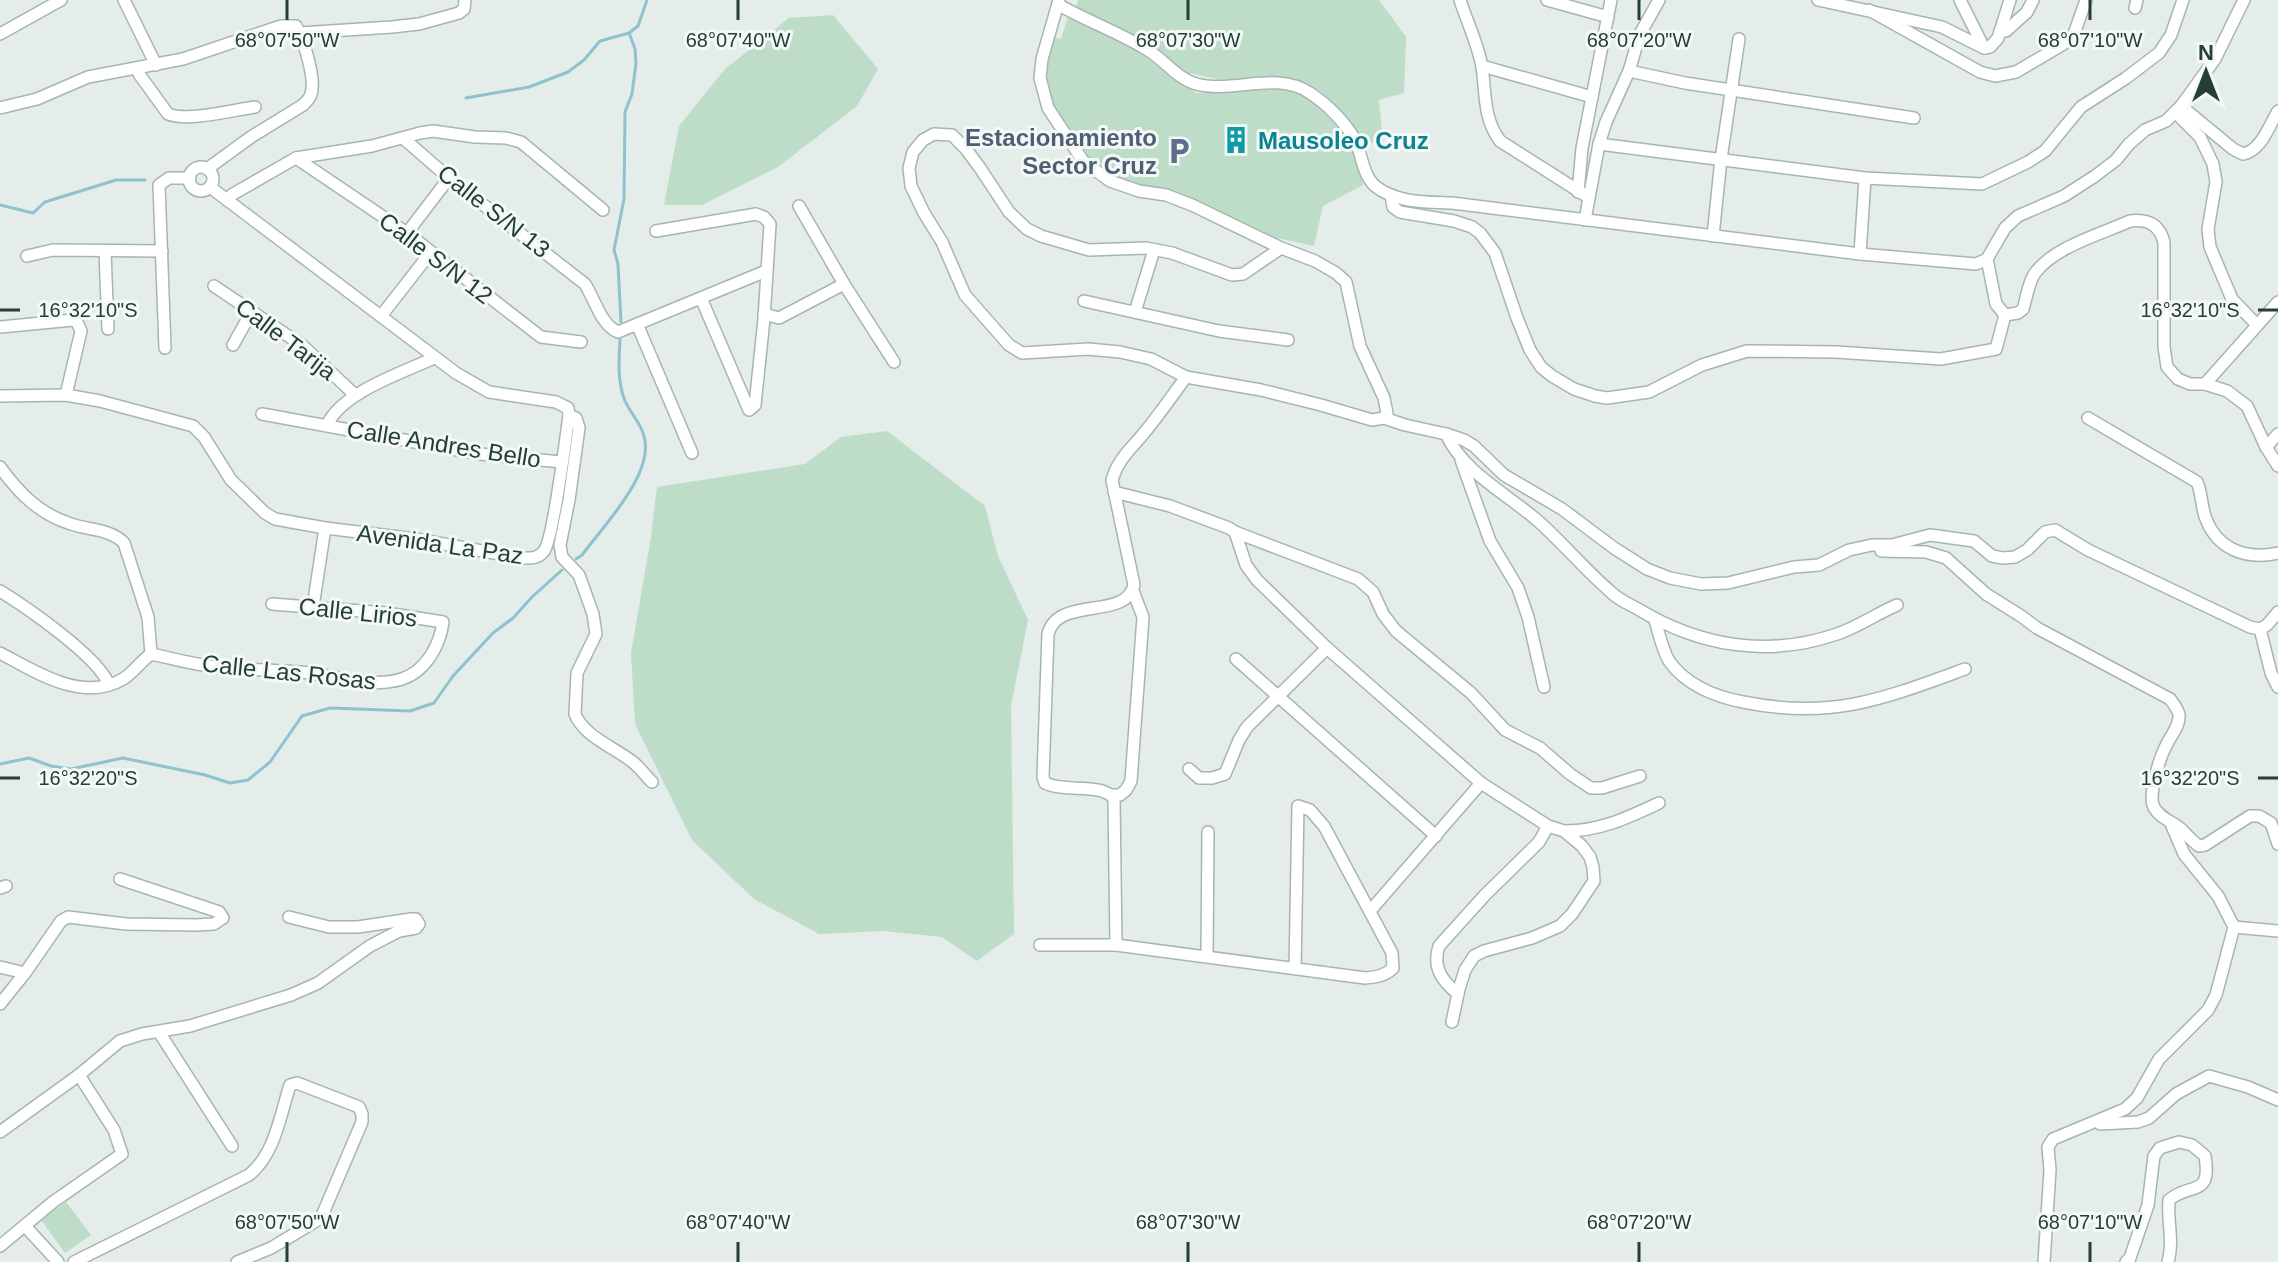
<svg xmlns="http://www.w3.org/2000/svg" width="2278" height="1262" font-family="Arial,sans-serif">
<rect width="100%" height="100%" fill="#e4ede9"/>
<g fill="#beddc8">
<polygon points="1078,0 1379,0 1406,37 1404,93 1379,100 1383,141 1365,144 1322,92 1305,82 1267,76 1222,80 1188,73 1151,45 1082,11 1076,6"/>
<polygon points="833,15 878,69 857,106 778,167 702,205 664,205 679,126 725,69 789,18"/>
<polygon points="1068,17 1137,51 1196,93 1220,93 1259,89 1287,90 1309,98 1339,128 1351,143 1363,185 1323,206 1314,246 1272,237 1178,192 1128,183 1102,170 1085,156 1053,108 1043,81 1045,63 1053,37 1061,39"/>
<polygon points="887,431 985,506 998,556 1028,620 1011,706 1014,934 977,961 942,937 883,931 819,934 754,899 692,840 635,724 631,653 651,537 657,487 805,464 841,437"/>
<polygon points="66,1202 91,1235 65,1253 41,1220"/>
</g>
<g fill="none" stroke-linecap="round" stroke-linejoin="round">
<g stroke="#8fc2cf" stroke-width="3">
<polyline points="466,98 529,87 568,72 584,60 600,41 629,33 638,26 647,0"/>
<polyline points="0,205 33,213 45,202 116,180 145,180"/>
<polyline points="621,322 618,264 614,250 624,199 625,112 632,94 636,63 635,49 629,33"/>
<path d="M576 559 582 555C603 526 658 471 643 433 639 421 630 412 625 401 617 381 619 360 620 340"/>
<polyline points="0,764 29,758 51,766 71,769 123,758 205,775 230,783 248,780 270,762 302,716 330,708 410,711 434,703 453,676 493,633 513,618 532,597 562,570"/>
</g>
<g stroke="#a7b5b0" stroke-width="14">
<g id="minor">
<polyline points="124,0 156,65"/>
<polyline points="1059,0 1042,59 1040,78 1048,108 1083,161 1110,181 1139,191 1166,195 1192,205 1281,248 1315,261 1336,273 1346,282 1360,346 1384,398 1387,413 1384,418 1372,420 1321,405 1261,390 1186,377 1151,359 1120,352 1088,349 1022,353 1009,345 965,295 942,242 924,213 911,186 909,168 913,152 923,140 934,134 952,135 966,149 980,168 1009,212 1027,229 1041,236 1089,250 1146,248 1172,253 1232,275 1243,274 1281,248"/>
<path d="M1460 0C1467 22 1478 44 1482 67 1486 94 1483 118 1500 141L1588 197"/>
<polyline points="1547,0 1608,17"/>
<polyline points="1818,0 1942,27 1984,48 1990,47 1998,38 2010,0"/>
<polyline points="1960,0 1984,48"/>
<path d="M1059 5C1087 21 1118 32 1146 49 1164 59 1176 78 1196 84 1233 94 1276 70 1310 93 1327 104 1347 124 1356 142 1362 156 1363 175 1375 186 1396 203 1426 202 1452 203L1860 254 1976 264 1987 259 2005 228 2018 216 2064 196 2095 176 2116 160 2129 144 2145 130 2166 121 2181 106 2215 59 2244 0"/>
<polyline points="2135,8 2137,0"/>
<polyline points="1869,10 1980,72 1995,76 2016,72 2065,43 2074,34 2086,0"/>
<polyline points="2000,31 2006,31 2027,12 2033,0"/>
<polyline points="300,33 392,27 419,24 459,13 464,9 465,0"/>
<polyline points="0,34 61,0"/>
<polyline points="1482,66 1592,97"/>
<path d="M137 69 139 74 168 114C188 122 233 110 255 107"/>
<polyline points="1629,71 1685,83 1914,118"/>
<path d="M2181 106 2233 149 2243 154C2261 151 2269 126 2278 111"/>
<path d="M0 108 37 99 88 77 183 59 281 26H296C303 37 314 75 312 88 312 96 308 100 303 105L251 137 207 169"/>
<polyline points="2175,112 2200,137 2213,164 2216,182 2208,229 2210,247 2232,299 2257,325"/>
<path d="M403 138 449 178 585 284C595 300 601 325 618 332L766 271"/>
<polyline points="1599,144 1865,178 1982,184 2028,162 2045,151 2081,107 2126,78 2159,53 2171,35 2183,0"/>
<polyline points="296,158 407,233 541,337 581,342"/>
<circle cx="201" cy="179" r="12"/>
<polyline points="1578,192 1582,148 1611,0"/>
<polyline points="1391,195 1393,207 1400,212 1454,221 1472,227 1480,233 1495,253 1517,318 1530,350 1541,367 1552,376 1574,389 1595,396 1607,398 1649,392 1702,365 1747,351 1836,352 1941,359 1996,349 2005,315"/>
<polyline points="227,200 233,194 296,158 372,146 420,133 433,131 475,137 506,138 521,142 603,210"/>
<polyline points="799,206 844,284 894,362"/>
<polyline points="1585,220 1599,144 1606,122 1629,71 1640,34 1659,0"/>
<polyline points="656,231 756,214 764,217 770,224 764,319 755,405 749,410 701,298"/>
<polyline points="407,233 449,178"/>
<polyline points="1713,236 1721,159 1739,39"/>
<polyline points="105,251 108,329"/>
<polyline points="1860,254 1865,178"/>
<polyline points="27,256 53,250 162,251"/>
<path d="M1987 259 1996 304 2005 315 2018 313 2023 309C2027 297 2028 283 2035 273 2054 247 2101 234 2130 221 2147 219 2160 224 2164 243V347L2167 367 2178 379 2190 384H2205L2227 391 2247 406 2266 447 2278 466"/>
<polyline points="214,286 303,346 355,395"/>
<polyline points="1084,301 1219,331 1288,340"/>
<polyline points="1135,312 1154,250"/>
<polyline points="764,314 779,318 844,284"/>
<polyline points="381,316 431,252"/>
<polyline points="637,324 692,453"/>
<polyline points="0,327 73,320 77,322 81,331 66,395"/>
<polyline points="233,345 252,311"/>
<polyline points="165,348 159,185 169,178 190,178"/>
<polyline points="2205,384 2278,302"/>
<path d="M0 396 66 395 100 401 193 426 204 437 231 480 265 513 275 519 325 528 416 539 521 558C530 558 538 559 544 551 553 540 566 437 569 415L568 408 556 402 489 392 456 373 210 187"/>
<polyline points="262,414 480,454 561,462"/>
<path d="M569 415 576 418 579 428 569 500 560 545 562 557 579 575 593 614 596 634 577 673 575 714C584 737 616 748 634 763 641 769 646 776 652 782"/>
<polyline points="1384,418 1405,425 1446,434 1464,440 1474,446 1504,475 1562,509 1614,548 1647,569 1670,578 1701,584 1728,583 1794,567 1819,565 1849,550 1872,545 1892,545 1930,535 1974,541 1992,556 2003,558 2015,557 2027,550 2045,532 2055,530 2088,550 2250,627 2260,629 2267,625 2278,612"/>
<path d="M2088 418 2197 482C2202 493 2201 507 2206 519 2218 550 2247 560 2278 553"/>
<path d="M327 425C342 392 402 373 434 358"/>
<path d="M1446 434C1464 473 1506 493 1538 521 1564 544 1586 571 1612 593 1619 600 1629 604 1638 609 1699 646 1767 658 1837 634 1858 627 1876 614 1897 605"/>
<polyline points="2266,447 2278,434"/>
<polyline points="1461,460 1490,541 1518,588 1528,617 1544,687"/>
<path d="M0 467C19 493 39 514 71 524 88 530 111 529 124 543L148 617 151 654C140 662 133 673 123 679 82 703 36 672 0 653"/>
<polyline points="1114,492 1170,506 1229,528 1235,532 1246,565 1257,580 1327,648 1481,783 1548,826 1564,831 1582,846 1590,857 1593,867 1594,881 1572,914 1560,926 1532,938 1484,951 1474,956 1465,970 1459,989 1452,1022"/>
<polyline points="1235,532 1358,579 1373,592 1383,614 1396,631 1471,693 1505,730 1540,748 1570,774 1591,788 1602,788 1640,776"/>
<path d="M1881 551 1926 552 1946 558 1986 594 2021 616 2037 628 2170 699C2173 703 2178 709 2179 715 2180 726 2171 735 2167 744 2160 756 2149 792 2153 805 2157 817 2173 822 2181 829 2187 835 2192 841 2199 846L2205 845 2250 816H2259L2271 823 2278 844"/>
<path d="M0 591C26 607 99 657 109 685"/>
<polyline points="313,607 325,528"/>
<path d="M1655 620C1659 633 1662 649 1669 661 1686 685 1716 697 1743 702 1832 720 1883 699 1965 669"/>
<polyline points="2260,629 2271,673 2278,687"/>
<path d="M151 654C175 659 199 666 224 668 252 670 281 670 310 673 339 677 373 688 402 679 426 671 440 645 443 622L386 613 272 604"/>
<polyline points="1236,659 1436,836"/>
<polyline points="1189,769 1199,778 1212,778 1225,774 1239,740 1247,727 1327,648"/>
<polyline points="1111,795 1120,795 1126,790 1131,781 1143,617 1133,591"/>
<path d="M1565 831C1600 831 1627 818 1659 803"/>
<polyline points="0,888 6,886"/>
<polyline points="1370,911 1481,783"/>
<polyline points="2234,927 2278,931"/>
<path d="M1040 945H1116L1365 978C1376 977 1385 976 1393 968L1392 953 1324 826 1310 810 1298 806 1295 969"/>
<path d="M1116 945 1114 799C1102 782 1065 793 1045 783L1043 777 1048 634C1058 595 1126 621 1134 585L1112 480C1118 459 1131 449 1144 433 1159 415 1172 396 1186 377"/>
<polyline points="1207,956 1208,832"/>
<polyline points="0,967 25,973"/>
<path d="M1458 994C1442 981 1432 967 1439 946L1485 895 1539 842 1548 826"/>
<polyline points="0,1004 25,973 61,921 68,917 126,924 196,925 214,924 223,918 219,912 120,879"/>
<polyline points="159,1032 232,1146"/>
<polyline points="2100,1124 2138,1122 2149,1118 2176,1094 2209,1076 2248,1087 2278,1100"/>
<polyline points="0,1132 79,1075 120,1041 142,1034 190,1026 291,995 318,983 370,946 399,931 416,928 419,924 416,919 411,919 358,927 329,927 289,917"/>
<polyline points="25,1226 58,1262"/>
<polyline points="0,1246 53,1202 122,1154 114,1130 79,1075"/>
<path d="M74 1262 249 1175C275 1154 280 1116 290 1085L297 1083 359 1107 362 1114V1122L321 1218 271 1248 237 1262"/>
<polyline points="2044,1262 2050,1170 2048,1147 2053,1139 2125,1109 2137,1098 2159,1059 2208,1010 2216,995 2234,927 2218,896 2184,854 2172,826"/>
<path d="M2126 1262 2130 1258 2148 1205 2154 1156 2160 1148 2179 1142 2192 1145 2205 1156C2212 1198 2190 1182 2169 1200 2167 1221 2174 1241 2168 1262"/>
</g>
</g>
<use href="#minor" stroke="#fff" stroke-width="11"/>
</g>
<path fill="none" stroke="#243e38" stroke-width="3" d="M287 0V20M738 0V20M1188 0V20M1639 0V20M2090 0V20M0 310H20M2258 310H2278M0 778H20M2258 778H2278M287 1242V1262M738 1242V1262M1188 1242V1262M1639 1242V1262M2090 1242V1262"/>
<defs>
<g id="building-bare" transform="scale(2.16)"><path d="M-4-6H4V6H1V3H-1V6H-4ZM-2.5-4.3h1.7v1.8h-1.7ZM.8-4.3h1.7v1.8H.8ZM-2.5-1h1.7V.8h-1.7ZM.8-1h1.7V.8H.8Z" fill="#0f9aa8" stroke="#f4f9f7" stroke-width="2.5" paint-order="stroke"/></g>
<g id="parking-bare" transform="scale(2.16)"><path d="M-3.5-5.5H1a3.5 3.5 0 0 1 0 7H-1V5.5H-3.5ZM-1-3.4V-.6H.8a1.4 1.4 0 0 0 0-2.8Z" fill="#5c6f8a" stroke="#f4f9f7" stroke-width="2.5" paint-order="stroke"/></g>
</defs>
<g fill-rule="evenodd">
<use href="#building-bare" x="1236" y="140"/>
<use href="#parking-bare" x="1179" y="151"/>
</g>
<g text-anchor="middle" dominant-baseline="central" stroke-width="6" stroke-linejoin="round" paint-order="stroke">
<g font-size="24" font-weight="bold" fill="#4e5e75" stroke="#f4f9f7" text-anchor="end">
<text x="1157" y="137">Estacionamiento<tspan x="1157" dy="28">Sector Cruz</tspan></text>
</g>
<g font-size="24" font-weight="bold" fill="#0d838f" stroke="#f4f9f7" text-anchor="start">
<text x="1258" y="140">Mausoleo Cruz</text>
</g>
<g font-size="24" fill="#243e38" stroke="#f4f9f7">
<text transform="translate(494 211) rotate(38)">Calle S/N 13</text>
<text transform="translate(436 258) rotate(37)">Calle S/N 12</text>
<text transform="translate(286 339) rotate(37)">Calle Tarija</text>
<text transform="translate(444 444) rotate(9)">Calle Andres Bello</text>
<text transform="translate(440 544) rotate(8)">Avenida La Paz</text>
<text transform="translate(358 612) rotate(6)">Calle Lirios</text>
<text transform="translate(289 672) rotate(6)">Calle Las Rosas</text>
</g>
</g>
<g font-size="20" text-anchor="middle" fill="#243e38" stroke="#f4f9f7" stroke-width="6" stroke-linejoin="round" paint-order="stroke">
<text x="287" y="47">68°07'50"W</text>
<text x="738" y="47">68°07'40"W</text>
<text x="1188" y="47">68°07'30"W</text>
<text x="1639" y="47">68°07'20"W</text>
<text x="2090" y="47">68°07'10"W</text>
<text x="88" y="317">16°32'10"S</text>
<text x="2190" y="317">16°32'10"S</text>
<text x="88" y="785">16°32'20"S</text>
<text x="2190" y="785">16°32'20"S</text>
<text x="287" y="1229">68°07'50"W</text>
<text x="738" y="1229">68°07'40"W</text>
<text x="1188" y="1229">68°07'30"W</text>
<text x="1639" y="1229">68°07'20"W</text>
<text x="2090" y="1229">68°07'10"W</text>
</g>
<g transform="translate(2206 72)" stroke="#f4f9f7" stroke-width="6" paint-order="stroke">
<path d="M0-6L14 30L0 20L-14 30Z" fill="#243e38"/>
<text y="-12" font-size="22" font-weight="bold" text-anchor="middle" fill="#243e38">N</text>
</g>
</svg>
